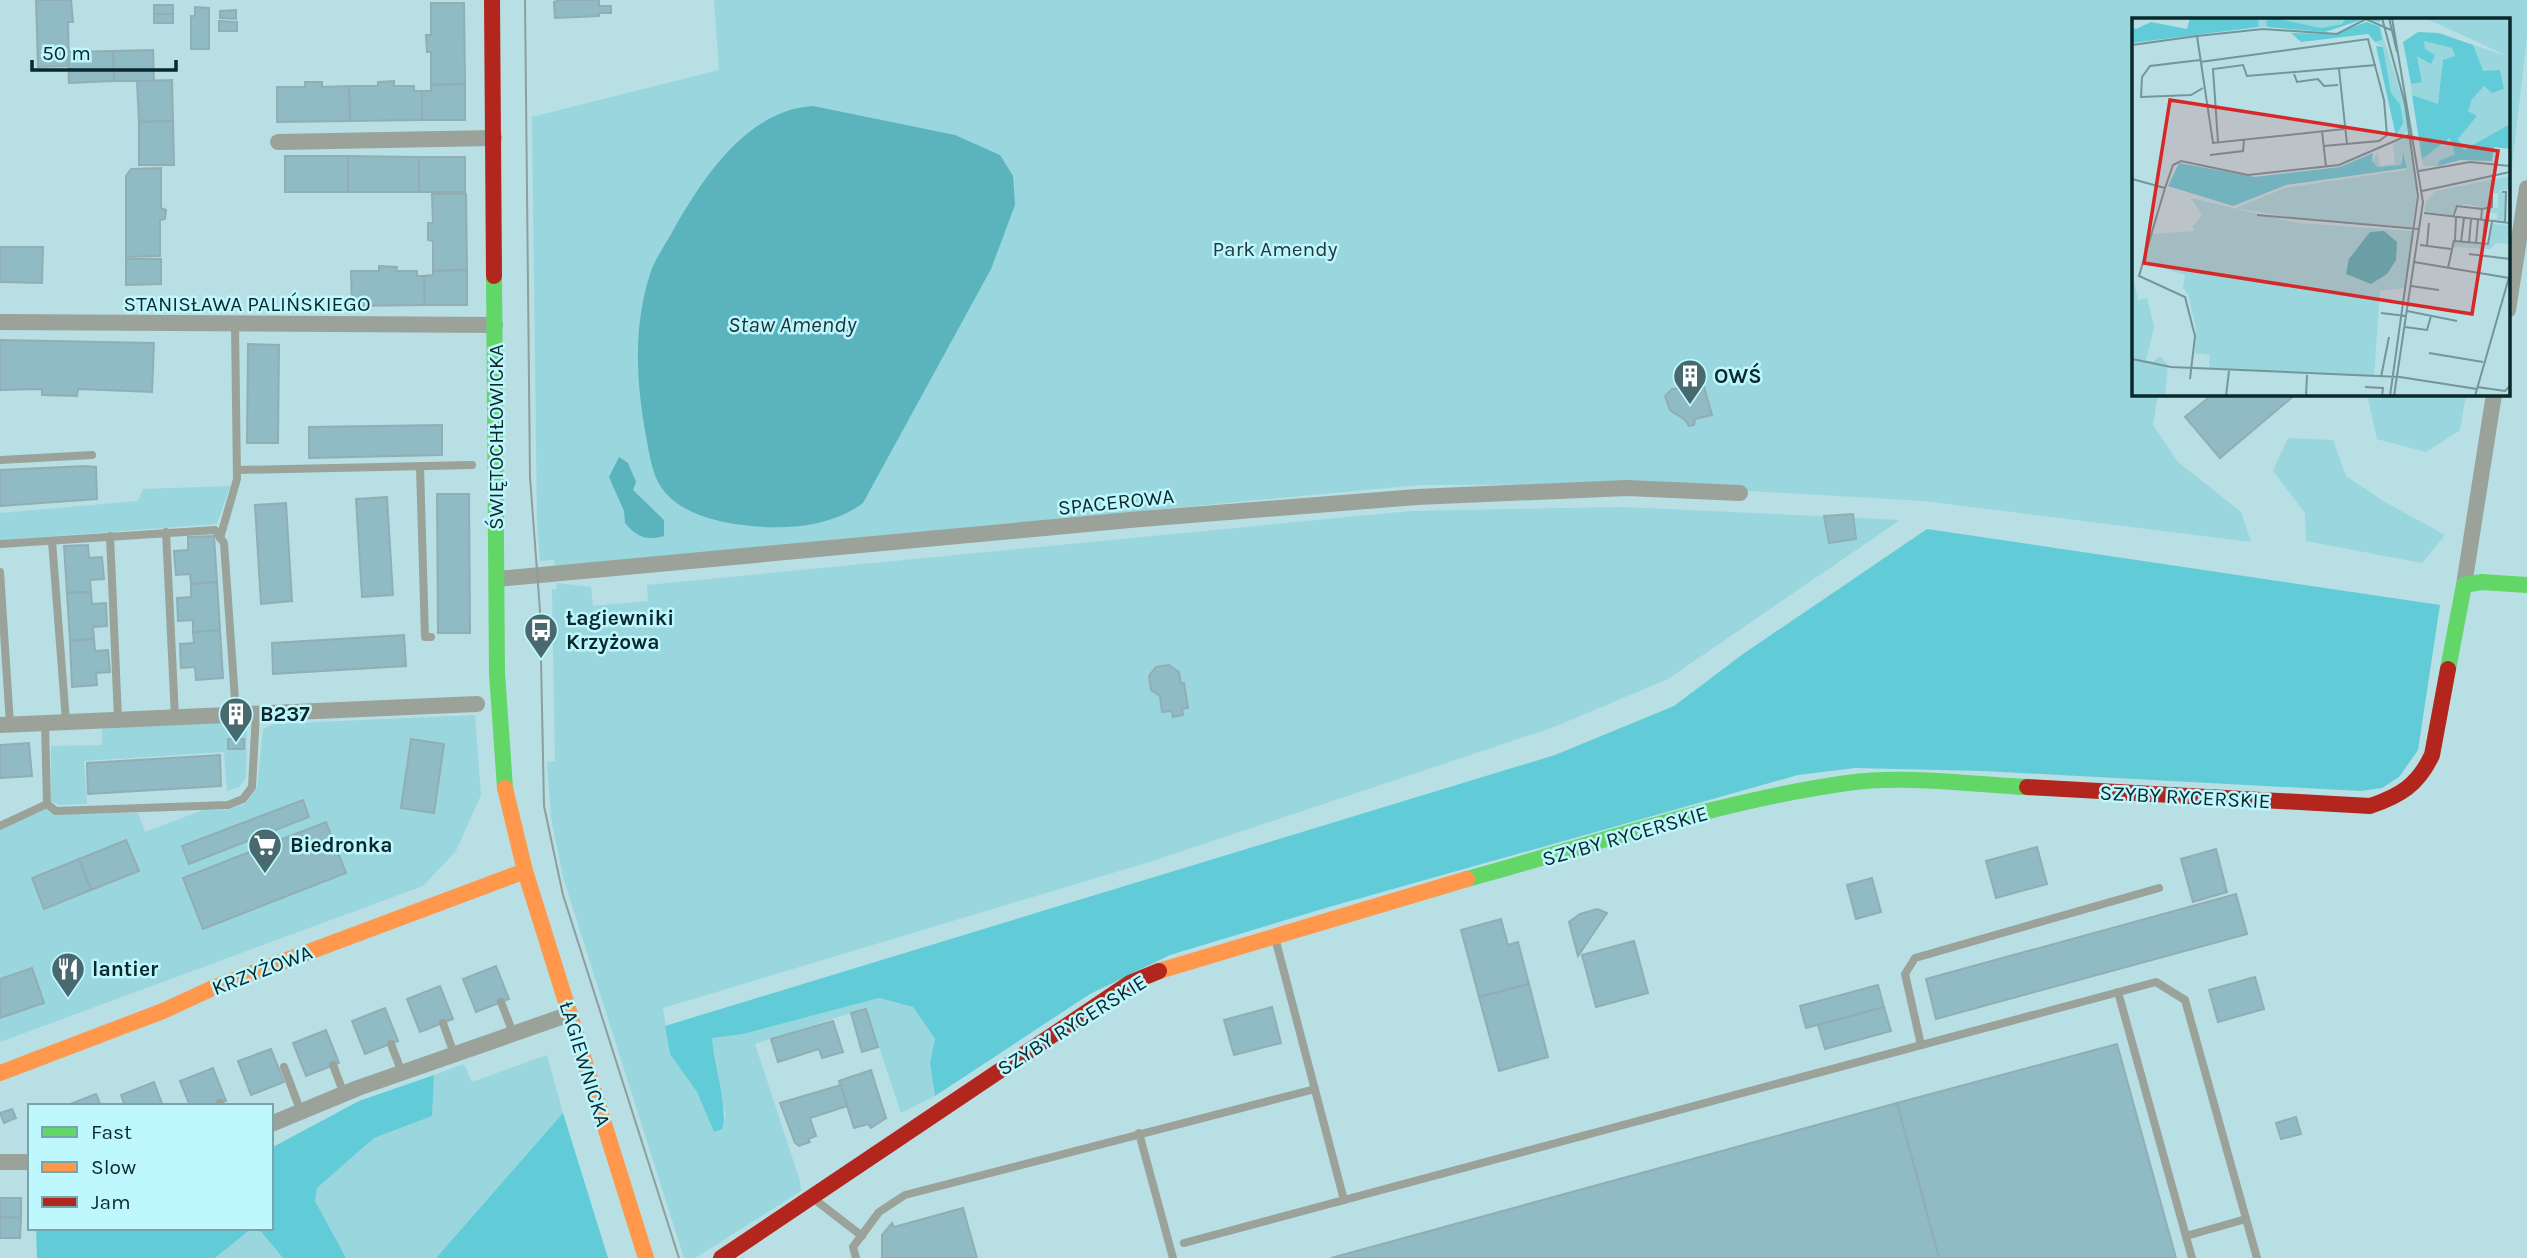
<svg xmlns="http://www.w3.org/2000/svg" width="2527" height="1258" font-family="Karla,sans-serif">
<rect width="100%" height="100%" fill="#b8dfe4"/>
<g fill="#99d6dd">
<polygon points="714,0 2527,0 2527,37 2508,200 2508,19 2133,19 2133,394 2158,394 2153,425 2178,462 2241,512 2251,542 1924,501 1630,484 1419,485 555,566 554,560 540,561 537,522 532,117 719,70"/>
<polygon points="2367,394 2466,394 2460,430 2426,452 2377,439"/>
<polygon points="2288,438 2333,440 2346,476 2385,502 2445,535 2422,563 2306,541 2305,513 2273,471"/>
<polygon points="230,486 217,524 0,540 0,513 138,501 143,489"/>
<polygon points="1624,507 1900,520 1668,679 1554,727 1149,862 663,1008 670,1054 697,1092 714,1132 726,1115 717,1084 711,1038 743,1034 879,998 913,1007 935,1039 930,1063 935,1096 901,1113 866,1008 755,1044 800,1181 801,1191 695,1258 684,1258 563,877 551,818 547,762 555,761 552,589 557,589 556,583 591,587 593,606 648,601 647,585 1410,511"/>
<polygon points="475,715 481,795 456,851 423,886 0,1042 0,830 46,808 56,814 138,813 145,832 203,810 227,810 245,804 257,788 263,729 274,724"/>
<polygon points="241,722 247,726 246,778 239,787 227,791 224,752 84,761 87,804 59,805 51,801 51,746 102,745 102,728"/>
<polygon points="547,1055 563,1113 436,1258 346,1258 315,1201 317,1188 374,1138 432,1116 434,1075 464,1064 472,1082"/>
<polygon points="252,1228 258,1228 283,1258 215,1258"/>
</g>
<g fill="#61ccd7">
<path d="M1927 529 2440 605 2418 750 2399 777 2382 788 2361 791 1983 771 1855 768 1798 775 1322 909 1170 955 1090 994 935 1096 930 1063 935 1039 913 1007 879 998 743 1034 712 1038C713 1063 729 1109 722 1129L714 1132 697 1092 670 1054 665 1026 1555 755 1674 706 1743 654Z"/>
<polygon points="434,1075 432,1116 374,1138 317,1188 315,1201 346,1258 283,1258 258,1228 271,1228 271,1148 359,1101"/>
<polygon points="563,1113 608,1258 436,1258"/>
<polygon points="36,1228 252,1228 215,1258 37,1258"/>
</g>
<g fill="#5ab3bd">
<path d="M813 106 955 135 1000 155 1013 176 1015 205 991 269 863 503C832 526 790 530 751 526 721 523 680 515 661 487 652 474 649 452 646 436 636 381 633 328 650 274 654 261 663 248 670 236 700 182 745 110 813 106Z"/>
<path d="M619 457 628 463 636 482 633 490 664 520V536C646 541 637 537 625 523L624 511 609 477Z"/>
</g>
<g fill="#90bac4" stroke="#91aeb5" stroke-width="2">
<polygon points="36,0 71,0 73,22 68,22 69,66 38,67"/>
<polygon points="558,0 599,0 599,6 611,6 611,13 599,13 599,16 555,18 554,2"/>
<polygon points="431,3 464,3 465,84 431,85 431,52 427,52 426,35 431,35"/>
<rect x="154" y="5" width="19" height="9"/>
<polygon points="195,7 209,8 209,49 191,49 191,16 195,16"/>
<polygon points="236,10 236,19 220,18 220,11"/>
<rect x="154" y="14" width="19" height="9"/>
<polygon points="219,21 237,22 237,31 219,31"/>
<polygon points="153,50 154,81 114,81 113,51"/>
<polygon points="113,51 114,81 69,83 68,52"/>
<polygon points="172,80 173,121 139,122 137,81"/>
<polygon points="394,81 394,86 414,86 414,91 422,91 422,120 350,121 349,86 378,86 378,82"/>
<polygon points="305,82 322,82 322,87 349,86 350,121 277,122 277,87 305,87"/>
<polygon points="465,84 465,120 422,120 422,91 431,91 431,85"/>
<polygon points="173,121 174,165 139,165 139,122"/>
<rect x="285" y="156" width="63" height="36"/>
<polygon points="348,156 419,157 419,192 348,192"/>
<rect x="419" y="157" width="46" height="35"/>
<polygon points="161,168 161,208 166,210 165,219 160,220 160,256 126,257 126,176 131,169"/>
<polygon points="432,194 466,194 467,270 433,271 433,241 428,240 428,223 433,223"/>
<polygon points="0,247 43,247 42,283 0,282"/>
<polygon points="126,259 161,259 161,284 126,285"/>
<polygon points="379,266 397,267 396,271 417,271 417,276 424,276 425,305 352,306 351,271 379,271"/>
<polygon points="467,270 467,305 425,305 424,276 433,275 433,271"/>
<polygon points="0,340 154,343 152,392 78,389 77,396 42,395 42,389 0,390"/>
<polygon points="248,344 279,345 278,443 247,443"/>
<polygon points="1704,387 1712,415 1695,419 1694,425 1689,426 1685,420 1670,410 1665,396 1672,389"/>
<polygon points="2213,394 2296,394 2220,458 2185,417"/>
<polygon points="442,425 442,455 309,458 309,427"/>
<polygon points="85,466 96,467 97,499 0,506 0,470"/>
<polygon points="437,494 469,494 470,633 438,633"/>
<polygon points="387,497 393,595 362,597 356,499"/>
<polygon points="286,503 292,601 261,604 255,505"/>
<polygon points="1853,514 1856,539 1829,543 1824,516"/>
<polygon points="214,536 217,582 191,584 190,574 176,575 174,551 188,550 188,537"/>
<polygon points="88,545 89,558 102,557 104,579 90,580 91,592 67,593 64,546"/>
<polygon points="217,582 220,630 193,632 193,620 178,621 177,598 191,597 191,584"/>
<polygon points="91,592 92,604 106,603 107,626 93,627 94,639 70,641 67,593"/>
<polygon points="220,630 223,678 196,680 195,667 181,668 180,644 194,643 193,632"/>
<polygon points="404,635 406,666 273,674 272,643"/>
<polygon points="94,639 95,651 108,650 110,672 96,673 97,685 72,687 70,641"/>
<polygon points="1169,665 1179,672 1181,684 1184,683 1188,708 1182,709 1183,715 1173,717 1172,711 1162,712 1160,696 1151,690 1149,676 1156,667"/>
<rect x="228" y="739" width="16" height="10"/>
<polygon points="411,739 444,744 434,813 401,808"/>
<polygon points="29,743 32,776 0,778 0,745"/>
<polygon points="220,755 221,786 88,794 87,763"/>
<polygon points="303,800 309,817 189,864 182,846"/>
<polygon points="326,822 346,873 203,929 183,878"/>
<polygon points="126,840 139,871 91,890 79,859"/>
<polygon points="2037,847 2047,884 1996,898 1986,861"/>
<polygon points="2216,849 2227,892 2193,902 2181,859"/>
<polygon points="79,859 91,890 44,909 32,878"/>
<polygon points="1872,878 1881,912 1856,919 1847,885"/>
<polygon points="2236,894 2247,934 1936,1019 1926,979"/>
<polygon points="1597,909 1607,913 1578,956 1569,922 1580,914"/>
<polygon points="1501,919 1508,945 1518,942 1529,984 1479,997 1461,930"/>
<polygon points="1634,941 1648,993 1596,1007 1582,955"/>
<polygon points="496,966 509,999 476,1012 463,979"/>
<polygon points="32,968 44,1003 0,1018 0,979"/>
<polygon points="2255,977 2264,1009 2218,1022 2209,990"/>
<polygon points="1529,984 1548,1057 1499,1071 1479,997"/>
<polygon points="1878,985 1884,1007 1806,1028 1800,1006"/>
<polygon points="440,986 453,1019 420,1032 407,999"/>
<polygon points="1272,1007 1281,1043 1234,1055 1224,1020"/>
<polygon points="1884,1007 1891,1031 1825,1049 1818,1025"/>
<polygon points="385,1008 398,1041 365,1054 352,1021"/>
<polygon points="866,1009 878,1047 862,1052 851,1013"/>
<polygon points="833,1021 843,1052 822,1058 819,1049 778,1062 771,1039"/>
<polygon points="326,1030 339,1063 306,1076 293,1043"/>
<polygon points="2117,1044 2176,1258 1939,1258 1897,1103"/>
<polygon points="271,1049 284,1082 251,1095 238,1061"/>
<polygon points="213,1068 226,1101 214,1106 190,1106 180,1081"/>
<polygon points="871,1070 886,1118 871,1128 868,1124 854,1128 839,1081"/>
<polygon points="154,1082 163,1106 125,1106 121,1095"/>
<polygon points="841,1085 847,1106 810,1118 816,1136 808,1139 810,1142 799,1146 795,1143 780,1103"/>
<polygon points="96,1094 101,1106 65,1106"/>
<polygon points="1897,1103 1939,1258 1331,1258"/>
<polygon points="12,1109 16,1118 4,1123 0,1113"/>
<polygon points="2296,1117 2301,1134 2281,1139 2276,1123"/>
<polygon points="0,1198 21,1198 21,1218 0,1217"/>
<polygon points="963,1208 977,1258 882,1258 882,1235 892,1223 894,1227"/>
<polygon points="0,1217 21,1218 20,1238 0,1238"/>
</g>
<g fill="none" stroke-linecap="round" stroke-linejoin="round">
<g stroke="#9aa299" stroke-width="8">
<polyline points="0,460 92,455"/>
<polyline points="420,466 425,637 431,637"/>
<polyline points="237,470 472,465"/>
<polyline points="166,532 175,717"/>
<polyline points="110,536 118,718"/>
<polyline points="220,538 237,479 235,325"/>
<polyline points="52,541 66,721"/>
<polyline points="0,544 215,530 224,543 236,714"/>
<polyline points="0,572 10,724"/>
<polyline points="47,804 56,811 228,805 243,799 252,787 256,713"/>
<polyline points="0,826 47,804 45,722"/>
<polyline points="1274,934 1344,1200"/>
<polyline points="2118,992 2192,1258"/>
<polyline points="501,1002 513,1033"/>
<polyline points="443,1023 454,1054"/>
<polyline points="391,1044 402,1073"/>
<polyline points="1921,1045 1905,974 1915,958 2159,888"/>
<polyline points="333,1065 344,1094"/>
<polyline points="284,1067 301,1112"/>
<polyline points="220,1103 221,1106"/>
<polyline points="1139,1133 1173,1258"/>
<polyline points="814,1199 862,1236"/>
<polyline points="2186,1236 2246,1219"/>
<polyline points="1184,1243 2156,982 2185,1000 2257,1258"/>
<polyline points="856,1258 853,1247 879,1212 905,1195 1315,1089"/>
</g>
<g stroke="#9aa299" stroke-width="16">
<polyline points="278,142 494,138"/>
<polyline points="2508,310 2527,188"/>
<polyline points="0,322 495,325"/>
<polyline points="497,579 1141,519 1417,497 1627,488 1740,493"/>
<polyline points="2464,585 2494,394"/>
<polyline points="0,725 477,704"/>
<polyline points="271,1124 358,1088 570,1014"/>
<polyline points="0,1162 30,1162"/>
</g>
<g stroke="#63d668" stroke-width="16">
<polyline points="494,276 497,673 505,788"/>
<polyline points="2448,669 2464,585 2482,582 2527,585"/>
<path d="M1467 879C1592 845 1718 801 1847 783 1906 775 1968 784 2027 787"/>
</g>
<g stroke="#ff974d" stroke-width="16">
<polyline points="505,788 525,871 646,1258"/>
<polyline points="1159,971 1467,879"/>
<polyline points="0,1073 163,1011 215,987 525,871"/>
</g>
<g stroke="#b3261e" stroke-width="16">
<polyline points="492,0 494,276"/>
<path d="M2027 787 2370 806C2400 796 2418 785 2432 755L2448 669"/>
<polyline points="721,1258 1130,983 1159,971"/>
</g>
<polyline stroke="#8d9e9c" stroke-width="2" points="525,0 530,477 540,611 544,806 563,895 679,1258"/>
</g>
<defs>
<g id="building-pin" transform="scale(1.75)"><path d="M0 17L-7.5 6A9.5 9.5 0 1 1 7.5 6Z" fill="#48696d" stroke="#bff7fe"/><path d="M-4-6H4V6H1V3H-1V6H-4ZM-2.5-4.3h1.7v1.8h-1.7ZM.8-4.3h1.7v1.8H.8ZM-2.5-1h1.7V.8h-1.7ZM.8-1h1.7V.8H.8Z" fill="#fff"/></g>
<g id="bus-pin" transform="scale(1.75)"><path d="M0 17L-7.5 6A9.5 9.5 0 1 1 7.5 6Z" fill="#48696d" stroke="#bff7fe"/><path d="M-5-6H5V4H4V6H2V4H-2V6H-4V4H-5ZM-3.5-4V0h7V-4ZM-3.5 1.2v1.5H-2V1.2ZM2 1.2v1.5H3.5V1.2Z" fill="#fff"/></g>
<g id="supermarket-pin" transform="scale(1.75)"><path d="M0 17L-7.5 6A9.5 9.5 0 1 1 7.5 6Z" fill="#48696d" stroke="#bff7fe"/><path d="M-6-5.5h2.5l.6 2H6L4.5 2H-2.5L-4.4-4H-6ZM-1.5 3.2a1.3 1.3 0 1 0 .1 0ZM3 3.2a1.3 1.3 0 1 0 .1 0Z" fill="#fff"/></g>
<g id="restaurant-pin" transform="scale(1.75)"><path d="M0 17L-7.5 6A9.5 9.5 0 1 1 7.5 6Z" fill="#48696d" stroke="#bff7fe"/><path d="M-5-6h1v4h1v-4h1v4h1v-4h1v5L-1.5 .5V6h-2V.5L-5-1ZM5-6V6H3V1.5H1.5Q1.5-4 5-6Z" fill="#fff"/></g>
</defs>
<g fill-rule="evenodd">
<use href="#building-pin" x="1690" y="376"/>
<use href="#bus-pin" x="541" y="630"/>
<use href="#building-pin" x="236" y="714"/>
<use href="#supermarket-pin" x="265" y="845"/>
<use href="#restaurant-pin" x="68" y="969"/>
</g>
<g text-anchor="middle" dominant-baseline="central" stroke-width="5" stroke-linejoin="round" paint-order="stroke">
<g font-size="21" fill="#21393c" stroke="#bff7fe">
<text x="1275" y="249">Park Amendy</text>
</g>
<g font-size="21" fill="#0b292d" stroke="#bff7fe">
<text x="247" y="304">STANISŁAWA PALIŃSKIEGO</text>
<text transform="translate(496 437) rotate(-90)">ŚWIĘTOCHŁOWICKA</text>
<text transform="translate(1116 502) rotate(-6)">SPACEROWA</text>
<text transform="translate(2185 797) rotate(3)">SZYBY RYCERSKIE</text>
<text transform="translate(1625 836) rotate(-16)">SZYBY RYCERSKIE</text>
<text transform="translate(262 970) rotate(-21)">KRZYŻOWA</text>
<text transform="translate(1072 1025) rotate(-32)">SZYBY RYCERSKIE</text>
<text transform="translate(585 1064) rotate(73)">ŁAGIEWNICKA</text>
</g>
<g font-size="21" font-weight="bold" fill="#0b292d" stroke="#bff7fe" text-anchor="start">
<text x="1714" y="376">OWŚ</text>
<text x="566" y="618">Łagiewniki<tspan x="566" dy="24">Krzyżowa</tspan></text>
<text x="260" y="714">B237</text>
<text x="290" y="845">Biedronka</text>
<text x="92" y="969">lantier</text>
</g>
<g font-size="23" font-style="italic" fill="#1c3437" stroke="#bff7fe">
<text x="792" y="324">Staw Amendy</text>
</g>
</g>
<g transform="translate(2132 18)">
<rect width="378" height="378" fill="#b8dfe4"/>
<path d="M126 0H214L210 6 189 10 134 3 135 9H127ZM293 0H378V106L332 132 326 121 345 98 336 93 339 81 352 68 341 27 376 38ZM248 9 272 86 276 114 267 117 268 86 259 75 251 29 243 24 250 22ZM292 23 320 30 323 38 311 43 306 86 280 77 279 66 290 64 285 37 293 31ZM277 119 285 174 280 209 168 201 104 190 153 170 274 152 269 137V147L246 149 240 143 246 134 248 148 263 146 261 126ZM319 120 323 136 307 143 306 148H291L290 141ZM378 158V171L367 173 373 177 372 203 351 200 365 201V196L358 194V190H366V175H361L360 188 350 191 338 186 325 187 319 197 293 194 294 184 303 173ZM59 180 166 205 281 213 273 270 248 273 242 359 77 350 78 337 63 335 64 310 56 276 51 270 53 257 12 244 20 216 63 213 60 209 70 197ZM361 206 377 207 378 226 365 225 358 231 320 229 323 224 357 227ZM0 256 6 282 15 280 22 309 14 342 21 344 28 338 36 347 33 378H0Z" fill="#99d6dd"/>
<path d="M58 0H126L127 9 0 25V9L4 11 19 4 55 11ZM142 0 189 10 210 6 214 0H249L248 4 232 1 193 14 135 9 134 3ZM235 4 248 9 250 22 243 24 236 16 169 24 159 15 201 16ZM286 14 307 15 341 27 351 53 368 52 372 71 360 75 352 68 340 81 336 93 345 98 326 121 332 132 378 106V131L362 129 360 143 328 142 306 148 307 143 323 136 318 120 290 141 280 77 306 86 311 42 323 38 320 30 292 23 293 31 303 37 299 46 285 38 290 64 279 66 271 24ZM244 28 251 29 259 75 268 86 271 105 264 118ZM241 135 240 143 246 149 269 147 271 135 275 150 154 167 101 188 36 168 47 145 123 159 208 149Z" fill="#61ccd7"/>
<path d="M252 213 265 224 264 242 255 256 239 266 214 256 217 241 238 214Z" fill="#5ab3bd"/>
<path fill="none" stroke="#73969b" stroke-width="2" d="M250 0 273 86 286 178 258 378M257 0 265 34M260 0 291 184 262 378M65 18 131 11 205 16 234 1 259 12M0 27 65 18 81 125 212 111M68 42 18 48 10 59 9 79 59 77 71 70M68 44 236 21 252 82 255 117 247 123 192 128M207 51 215 126M162 56 165 64 186 61 192 68 206 67M190 113 194 149M86 124 81 51 111 47 115 58 244 47M78 137 111 133 112 122M287 153 338 144 378 148M0 161 33 170 41 147 49 143 116 157 207 147 279 116M33 170 7 258 53 279 63 318 58 361M290 173 378 154M370 174H374L373 204M292 195 378 205M125 197 287 211M321 199 325 188 350 191M324 199 323 223 356 226 360 204M349 202 350 191 360 189V176M329 224 332 200M337 225 339 201M344 225 346 202M351 226 353 202M288 227 319 231M295 227 297 205M337 236 378 241M282 244 377 260M316 250 322 222M279 268 307 272M275 293 325 303M249 295 274 298M273 309 295 312 299 298M297 335 351 344M0 341 39 349 268 359 345 371M249 359 257 319M233 369 251 370 250 378M345 369 373 373 378 368M94 378 97 353M174 378 175 357M343 378 378 256"/>
<path fill="#d62828" fill-opacity="0.15" stroke="#d62828" stroke-width="3.5" d="M38 82 366 133 340 296 12 245Z"/>
<rect width="378" height="378" fill="none" stroke="#0b292d" stroke-width="3.5"/>
</g>
<rect x="28" y="1104" width="245" height="126" fill="#bff7fe" stroke="#77a5aa" stroke-width="2"/>
<rect x="42" y="1127" width="35" height="10" fill="#63d668" stroke="#77a5aa" stroke-width="2"/>
<text x="91" y="1139" font-size="21" fill="#0b292d">Fast</text>
<rect x="42" y="1162" width="35" height="10" fill="#ff974d" stroke="#77a5aa" stroke-width="2"/>
<text x="91" y="1174" font-size="21" fill="#0b292d">Slow</text>
<rect x="42" y="1197" width="35" height="10" fill="#b3261e" stroke="#77a5aa" stroke-width="2"/>
<text x="91" y="1209" font-size="21" fill="#0b292d">Jam</text>
<path d="M32 60v10h144v-10" fill="none" stroke="#0b292d" stroke-width="3.5"/>
<text x="42" y="60" font-size="21" fill="#0b292d" stroke="#bff7fe" stroke-width="5" paint-order="stroke">50 m</text>
</svg>
